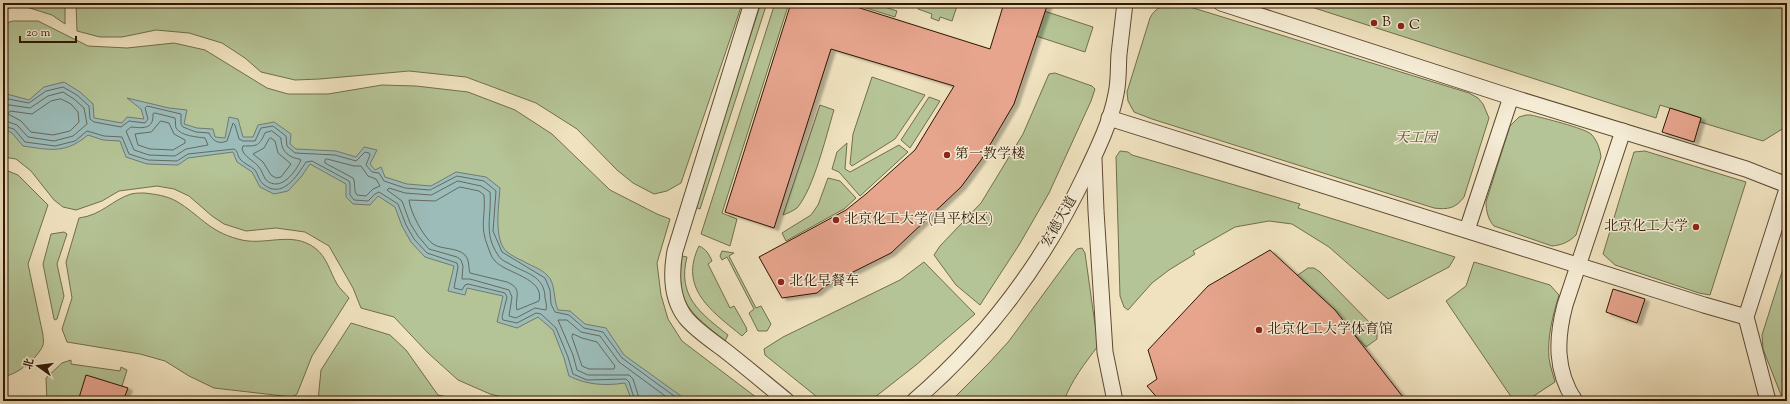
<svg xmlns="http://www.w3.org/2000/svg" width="1790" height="404" font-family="'Sorts Mill Goudy','Noto Serif SC',serif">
<defs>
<filter id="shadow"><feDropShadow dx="4.5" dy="2.5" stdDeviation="1" flood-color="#0004"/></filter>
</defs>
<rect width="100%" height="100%" fill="#f0e2bf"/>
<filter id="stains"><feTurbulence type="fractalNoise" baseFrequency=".005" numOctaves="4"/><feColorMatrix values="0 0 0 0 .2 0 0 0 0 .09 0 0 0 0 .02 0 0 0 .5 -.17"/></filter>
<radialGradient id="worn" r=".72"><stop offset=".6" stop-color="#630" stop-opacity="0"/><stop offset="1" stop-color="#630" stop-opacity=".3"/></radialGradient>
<g fill="#b5c496" stroke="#726e4c">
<polygon points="10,3 65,3 65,24 52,15 20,5 3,10 3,7"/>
<polygon points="76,3 729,3 741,7 681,183 667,191 654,194 633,183 617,170 577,129 536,103 466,77 409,71 320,79 295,80 261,72 245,58 222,43 189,33 156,30 122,37 100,37 77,31"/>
<polygon points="761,3 767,3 700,209 695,207"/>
<polygon points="775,3 789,3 722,213 737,219 730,246 701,234"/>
<polygon points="850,3 872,3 897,11 895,17"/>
<polygon points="920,3 958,3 952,21 940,17 939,21 931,18 932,14 918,9"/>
<path d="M1177 3 1469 93 1478 98 1483 104 1489 118 1464 197C1456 208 1448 210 1434 208L1152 119 1134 112 1128 101 1127 92 1150 18C1155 7 1166 4 1177 3Z"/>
<polygon points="1299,3 1787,3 1787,126 1763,141 1700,122 1701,118 1660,105 1656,118"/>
<polygon points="1041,10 1093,27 1085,52 1033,35"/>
<polygon points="13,21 38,21 88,46 127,48 174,43 205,50 267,88 288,94 328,94 382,85 416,86 468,92 515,110 552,134 610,190 657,214 670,219 657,263 661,295 668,319 682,341 761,401 518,401 490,394 458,380 428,353 394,317 361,308 353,288 329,246 305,232 276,228 246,231 224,224 212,216 189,196 174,189 157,186 119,191 102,201 76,210 63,207 54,200 31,171 16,159 3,157 3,24"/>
<polygon points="1055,73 1092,86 1095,89 1091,101 1049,193 1019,245 980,305 956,285 934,255 940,246 981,203 1023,134 1049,74"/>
<polygon points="872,77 925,95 895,139 852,166 850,164 853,134"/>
<polygon points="929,97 940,101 910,148 901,140"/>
<path d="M820 105 834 110C826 136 814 188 797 208 793 211 788 213 783 215Z"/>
<path d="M1526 115H1531C1543 118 1584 128 1591 134 1597 140 1600 149 1601 157L1576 235C1569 242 1562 245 1552 246L1494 226C1488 220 1486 210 1486 202L1510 126 1519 117Z"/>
<polygon points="847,143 845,169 850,172 899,145 908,152 860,196 839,172 832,169 837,152"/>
<polygon points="1120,151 1128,152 1132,155 1293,202 1300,204 1298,208 1455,257 1449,267 1388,299 1329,247 1292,224 1269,221 1235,227 1193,251 1195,254 1169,270 1152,283 1128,310 1124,307 1120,296 1116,157"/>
<polygon points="1645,151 1746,182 1710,295 1699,293 1615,265 1603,254 1634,152"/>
<path d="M3 169 18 175 48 205 28 264 43 335C43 338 44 342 43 345 39 357 15 377 3 376Z"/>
<polygon points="828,178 840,181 856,198 844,209 786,241 782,233 811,215 818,205"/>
<path d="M144 193C155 194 167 196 176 201 200 215 208 231 238 239 264 247 291 230 315 248 327 257 330 272 337 284 340 289 345 293 349 298L312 356 297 394 292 397 214 388 189 376 165 361 140 354 67 342 62 329 72 298 66 262 79 218C102 215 112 200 131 194 135 193 140 193 144 193Z"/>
<polygon points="64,232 67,234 57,264 64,296 57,319 55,320 54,319 43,264 51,234"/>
<path d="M699 246C706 249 709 254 712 261L708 264 730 308 734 306 746 327 747 331 742 336C713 312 678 289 699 246Z"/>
<path d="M1082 248 1085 253 1098 346C1085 363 1071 381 1064 401H951L989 363 1009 341 1072 255 1077 249Z"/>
<polygon points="722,251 734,253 729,256 756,308 761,306 771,324 767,331 758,331 749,313 754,309 727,257 722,260 720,256"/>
<path d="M682 256 687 257C677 296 700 313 728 335L725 341C690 312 675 304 682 256Z"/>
<polygon points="1787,256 1787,396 1783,400 1763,349 1762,335"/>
<polygon points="924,262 975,314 916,365 870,401 822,401 765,355 764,349 783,337 900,280"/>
<path d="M1474 262 1550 285 1559 295C1553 315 1547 337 1549 358 1550 366 1553 374 1555 382L1526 401H1514L1446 301 1466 286Z"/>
<polygon points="1308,268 1314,268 1320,272 1377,330 1377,339 1366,347 1333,311 1295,277"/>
<polygon points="351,323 390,335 406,350 438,395 465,401 318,401 321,370"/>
<polygon points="71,360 71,364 120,371 121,367 127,370 122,386 78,401 47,401 46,378 62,363"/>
</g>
<path fill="#9cbcba" stroke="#707a71" d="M64 82 80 92 93 104 94 118 122 123 127 117 144 119 141 109 127 98 169 108 187 110 184 124 197 128 213 129 215 137 225 138 229 117 238 119 243 137H253L258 125 274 122 291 134 290 144 296 149 336 151 356 157 364 147 377 150 370 164 375 170 381 167 385 177 407 184 431 186 456 172 486 177 500 188C499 205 493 240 507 252 511 255 518 259 523 261 531 266 540 268 547 275 556 283 553 299 558 310L570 311 585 324 606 328 624 355 688 401H632L625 383C605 386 587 385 569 376L564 358 553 330 538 317 517 328 497 322 503 296 467 288 465 295 448 291 454 266 425 257 411 242 402 226 395 207 378 196 370 205 353 204 346 197V184L310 164 301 177 288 191 274 194 260 187 252 172 237 162 233 152 188 158 178 165 147 164 126 157 120 141 103 140 88 135C65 154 51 150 23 146L12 133 3 129V93L29 100 44 87Z"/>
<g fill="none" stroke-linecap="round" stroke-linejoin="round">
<g stroke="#656a5e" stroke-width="1">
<path d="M3 98 29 103 46 91 63 87 77 95 89 106 90 119 94 122 121 127 129 121 145 123 148 119 145 108 147 106 181 114V124L183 127 196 132 209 133C212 140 218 145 227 141L233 123 235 125 239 139 243 141H255L261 128 273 126 286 136 287 146 295 153 335 155 356 161 365 152 369 153 370 155 366 165 372 172 379 173 384 181 405 188 430 190 457 176 484 181 496 191 493 231 502 252 545 278 550 290 551 304 555 312 569 315 584 328 603 332 622 358 681 401"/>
<polygon points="61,99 71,104 78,112 79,122 70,131 53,135 31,132 21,121 8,114 10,111 32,114 51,101"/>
<polyline points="3,104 30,108 48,96 63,92 74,99 84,108 87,124 73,136 54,141 28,137 17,125 3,120"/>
<path d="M155 113 175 118C176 121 175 125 176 128 181 136 197 137 205 138L208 145 186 149 175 156 149 155 134 150 126 131 131 127C142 128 154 130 153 114Z"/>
<polygon points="161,121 169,123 174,134 185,140 185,143 173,150 150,149 138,145 135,134 151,132"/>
<path d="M3 126 14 129 25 142 55 146 75 141 87 131 104 136 122 137 129 154 148 160 177 161 188 154 234 149C238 151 237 155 240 159 244 164 251 166 255 170 258 174 259 181 263 184 282 200 297 176 306 162L312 161 349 181 350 184V195L354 200 368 201 375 194 379 192 398 204 406 225 414 239 427 253 457 263 458 267 454 288 462 290 465 285 468 284 505 293 507 297 502 317 503 320 517 323 536 313 541 314 556 328 568 357 573 374 587 380 626 379 629 382 635 401"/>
<path d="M272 131 281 138C281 147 284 153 292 157 296 159 298 158 301 160 296 171 281 193 266 180 263 176 262 170 258 166 252 159 245 158 242 149L243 146C258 146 259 146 265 133Z"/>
<polygon points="271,138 275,141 278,153 291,164 281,177 276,178 271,175 263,162 253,154 264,148 269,139"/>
<path d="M327 159 354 166H361L368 176 376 179 380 186 373 189 366 196 357 195C353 190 356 183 353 178L325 163V160Z"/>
<path d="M458 181 481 186 490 192C492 216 483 233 498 255 500 259 504 261 508 263 524 273 545 275 545 298 546 302 547 306 546 310L535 308 516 318 509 316 512 297 509 290 470 279H462L463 266 461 260 457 257 429 249 418 236 410 223 402 201 387 190 389 188 405 193 431 195Z"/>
<path d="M460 187 479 191 484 195C486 216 479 225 488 247 490 252 491 257 495 261 507 274 545 278 539 301L517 310C514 298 524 289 507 282L470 273C468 267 470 261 465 255 457 247 442 250 433 244 423 237 410 211 409 200L435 201Z"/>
<polygon points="573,334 582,338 597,342 615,366 614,369 589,369 582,366 572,337"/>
<polyline points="640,401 633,379 629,375 588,375 577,370 573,355 558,320 567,320 581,332 600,336 619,362 672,401"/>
</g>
</g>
<g fill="#e7a58e" stroke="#2e1703" filter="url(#shadow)">
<polygon points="791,3 844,3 990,49 1004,3 1048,3 1014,104 981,160 961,187 891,253 825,286 817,293 782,298 759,257 846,210 866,194 915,150 954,86 831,49 774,228 725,212"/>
<polygon points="1670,108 1701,118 1694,142 1662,132"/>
<polygon points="1270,250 1335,310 1406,401 1160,401 1147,386 1157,379 1148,350 1208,286"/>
<polygon points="1613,289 1645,299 1637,323 1606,312"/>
<polygon points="86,375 128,388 123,401 78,401"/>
</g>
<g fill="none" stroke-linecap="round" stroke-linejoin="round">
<g stroke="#5e4a32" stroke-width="17">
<g id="minor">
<path d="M752 3 675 251C671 273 671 299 686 318 696 330 711 340 723 349 745 366 766 384 787 401"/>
<polyline points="1221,3 1511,97 1746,169 1787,185"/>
<polyline points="1109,118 1704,305 1746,317"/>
<polyline points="1094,159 1096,211 1105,352 1115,401"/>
<polyline points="1467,230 1511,97"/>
<path d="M914 401C987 338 1045 260 1086 173 1098 148 1111 121 1116 94 1119 81 1118 67 1119 54 1121 37 1123 20 1125 3"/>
<path d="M1575 401C1555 371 1556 339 1565 305L1623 131"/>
<polyline points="1768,401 1746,317 1787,189"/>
</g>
</g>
<use href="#minor" stroke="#f5ecd5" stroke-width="15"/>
</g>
<g fill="#8f2418" stroke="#f5ecd5" stroke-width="1.5">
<circle cx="1374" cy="23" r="4"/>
<circle cx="1401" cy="26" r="4"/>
<circle cx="947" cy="155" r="4"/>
<circle cx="836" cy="220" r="4"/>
<circle cx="1696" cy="227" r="4"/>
<circle cx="781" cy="282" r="4"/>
<circle cx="1259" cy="330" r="4"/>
</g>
<g text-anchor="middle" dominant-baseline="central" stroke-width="3" stroke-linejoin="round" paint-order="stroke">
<g font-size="14" fill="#2e1703" stroke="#f5ecd5" text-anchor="start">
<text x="1382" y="23">B</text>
<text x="1409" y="26">C</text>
<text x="955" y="155">第一教学楼</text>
<text x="844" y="220">北京化工大学(昌平校区)</text>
<text x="1688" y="227" text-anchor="end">北京化工大学</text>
<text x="789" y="282">北化早餐车</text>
<text x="1267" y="330">北京化工大学体育馆</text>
</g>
<g font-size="14" font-style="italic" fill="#564b2f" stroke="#f5ecd5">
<text x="1416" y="139">天工园</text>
</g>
<g font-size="14" fill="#2e1703" stroke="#f5ecd5">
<text transform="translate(1060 222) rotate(-60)">宏德大道</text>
</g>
</g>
<rect width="1790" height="404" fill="none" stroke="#f0e2bf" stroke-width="16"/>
<rect x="4" y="4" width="1782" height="396" fill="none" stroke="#2e1703" stroke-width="2"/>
<rect x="8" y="8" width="1774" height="388" fill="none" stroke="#2e1703"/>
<g transform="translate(38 366) rotate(284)" stroke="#f5ecd5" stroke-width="3" paint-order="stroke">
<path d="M0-3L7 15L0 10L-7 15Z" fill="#2e1703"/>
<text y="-6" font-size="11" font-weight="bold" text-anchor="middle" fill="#2e1703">北</text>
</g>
<path d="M20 36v6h56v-6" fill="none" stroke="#2e1703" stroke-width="2"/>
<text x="26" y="36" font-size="12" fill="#2e1703" stroke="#f5ecd5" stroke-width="3" paint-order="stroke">20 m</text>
<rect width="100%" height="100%" filter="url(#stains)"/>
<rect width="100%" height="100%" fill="url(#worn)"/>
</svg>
